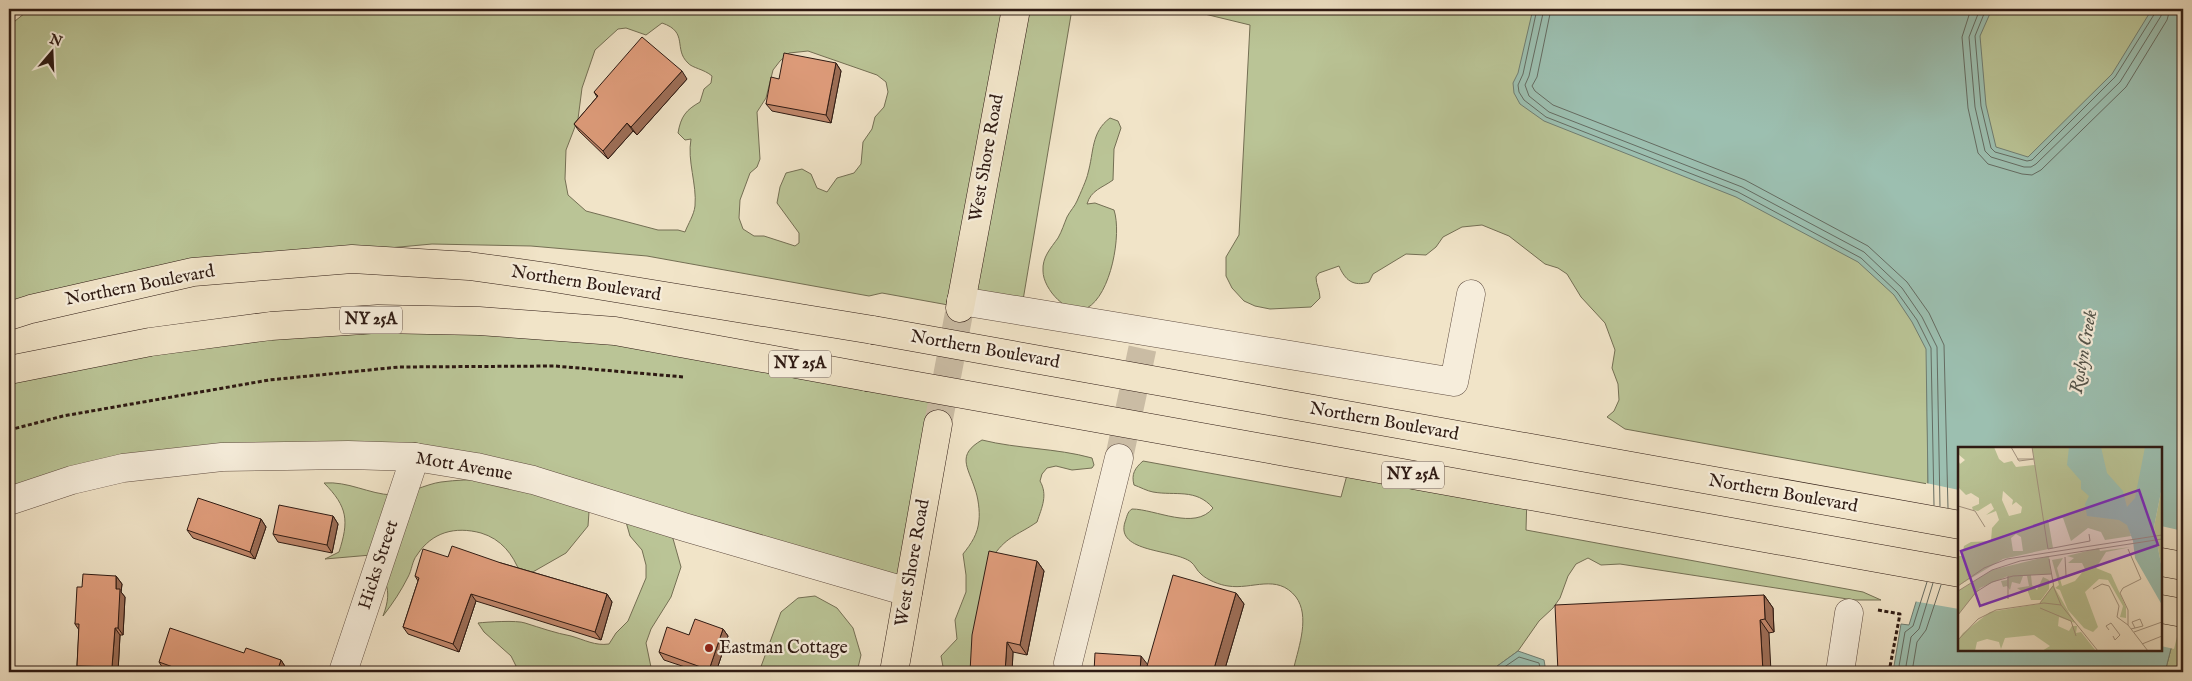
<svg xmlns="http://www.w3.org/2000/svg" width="2192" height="681" font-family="'IM FELL English',serif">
<rect width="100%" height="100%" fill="#f1e4c8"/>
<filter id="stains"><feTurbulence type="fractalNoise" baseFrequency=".004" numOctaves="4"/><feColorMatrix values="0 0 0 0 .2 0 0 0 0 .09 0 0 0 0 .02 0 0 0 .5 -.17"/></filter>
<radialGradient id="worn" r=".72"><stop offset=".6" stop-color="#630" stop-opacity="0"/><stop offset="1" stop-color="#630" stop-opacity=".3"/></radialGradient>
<g fill="#bac496" stroke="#746f54" fill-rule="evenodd">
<path d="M30 9H1072L1020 318 882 293 869 296 647 256 531 246 432 244 356 251 9 310V29L15 21ZM662 23C689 32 673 49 688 63 692 68 704 69 712 76L711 83 704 89 700 102C686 110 681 116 678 133L685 140 691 139C687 161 697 184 695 206 694 215 688 224 685 232L678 230H658L586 211 568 195 565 179 566 150 578 119 582 88 595 50 618 29 626 28 646 35ZM808 51 877 75 886 82 888 92 884 107 875 117 872 129 863 142 861 164 854 173 837 178 827 192 817 188 811 174 802 169 786 173 780 187 777 203 799 233V243L795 246 764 236H754L743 229 739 218 740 200 750 173 757 167 760 159 757 112 766 98 773 70 780 61 789 53Z"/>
<path d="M1184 9H2183V10L1927 386 1928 484 1625 429 1607 417 1614 411 1619 400 1618 384 1612 368 1615 350 1605 323 1581 297 1567 274 1558 268 1545 264 1509 236 1482 225 1462 227 1443 237 1436 247 1426 255 1406 254 1373 274 1369 282C1353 287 1345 280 1339 266L1319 273 1316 277C1316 285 1320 290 1320 298L1311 307 1270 309 1255 306 1244 301 1232 288 1226 276V257L1239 235 1250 25Z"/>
<path d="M1110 118 1118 121 1121 128 1114 149 1113 180C1102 188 1091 190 1087 204L1095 203 1114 210C1122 234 1111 295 1087 308 1068 317 1043 289 1043 271 1042 257 1051 248 1058 238 1062 231 1064 224 1067 217 1070 211 1075 206 1077 201 1080 194 1087 179 1088 173 1094 152 1091 132 1110 118Z"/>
<path d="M479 321 945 390 908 592 670 528 681 567 671 597 651 629 646 643 652 672H587L589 670 577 672H519L511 656 484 632 478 623C487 622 517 620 525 623 541 628 555 633 571 636 585 640 595 646 609 644L616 633 628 621 646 578V565L642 550 630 536 626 522 583 508 589 512 588 526 566 553 531 573H520C513 554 501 539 481 533 455 526 432 532 417 555 412 561 412 570 408 577 401 591 393 603 383 616 394 587 384 580 371 555L325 559 339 552C349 521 348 507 324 483 348 481 369 494 392 495 406 495 426 484 441 482 471 478 503 480 533 480L222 457 9 501V370L150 342Z"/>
<path d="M982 440C1018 449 1056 448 1092 458L1094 465 1092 468 1072 470 1056 466 1047 468 1042 474 1040 481C1048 495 1042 507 1037 522 1020 534 1007 536 994 555L971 672H944L941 656 957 639 955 620 966 592V575L963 554C971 544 978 534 979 520 980 511 978 497 975 489 968 467 956 455 982 440Z"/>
<path d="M1143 461 1341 497 1350 464 1527 495 1526 530 1863 592 1881 600H1854L1620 564 1601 565 1588 558 1576 564 1568 576 1560 598 1553 608 1539 621 1518 651 1489 672H1280H1286L1294 667C1299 646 1310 616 1296 597 1277 573 1252 590 1228 586 1220 585 1207 580 1201 574 1197 571 1195 565 1191 562 1174 549 1115 553 1125 522 1127 517 1127 512 1132 509 1155 509 1195 531 1213 508 1196 488 1175 496 1153 492 1147 491 1140 487 1134 485 1131 474 1135 468 1143 461Z"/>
<polygon points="815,596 837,608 853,628 861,655 857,672 759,672 781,612 798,598"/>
<polygon points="2183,602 2183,672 2165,672"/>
</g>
<g fill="#9cbfb0" stroke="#707d71" fill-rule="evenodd">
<path d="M1533 9H1992L1980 36 1986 105 1996 147 2028 157 2112 74 2152 9H2183V602L2165 672H1893L1901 624 1909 625 1934 543 1928 484 1926 349 1912 322 1894 295 1858 262 1736 197 1544 121 1520 104 1514 93 1513 83 1518 73ZM1960 448H2161V650H1960Z"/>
<polygon points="1518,651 1544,660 1546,672 1489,672"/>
</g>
<g fill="#f1e4c8">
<polygon points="1926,483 1959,490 1959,609 1913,601 1932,543 1927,519"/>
<polygon points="2161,526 2183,531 2183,612 2174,649 2161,646"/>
</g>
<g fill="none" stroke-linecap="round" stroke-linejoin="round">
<g stroke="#656c62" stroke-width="1">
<polyline points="1537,9 1523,74 1518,85 1519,92 1524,100 1546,117 1738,192 1861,258 1897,292 1917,320 1931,348 1934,505"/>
<polyline points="1544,9 1529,76 1525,85 1529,96 1549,112 1742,187 1864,252 1902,288 1922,317 1937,347 1940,506"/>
<polyline points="1551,9 1537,77 1532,86 1535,91 1553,105 1745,180 1868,246 1907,282 1929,313 1944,345 1948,508"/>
<polyline points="1971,9 1962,37 1968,108 1978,153 1988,164 2022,174 2032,175 2041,170 2126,87 2167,20 2170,9"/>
<polyline points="1980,9 1969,37 1975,107 1985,151 1991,157 2024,167 2031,167 2036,164 2120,82 2161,16 2162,9"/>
<polyline points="1986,9 1975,36 1981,106 1991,148 1995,152 2027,161 2032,160 2115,77 2155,13 2156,9"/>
<polyline points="1497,672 1519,657 1539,663 1541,672"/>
<polyline points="1898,672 1905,632 1913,626 1927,582"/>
<polyline points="1905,672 1911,637 1919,629 1933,583"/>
<polyline points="1912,672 1917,642 1926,630 1941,585"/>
</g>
<polyline stroke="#cabca4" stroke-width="28" stroke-dasharray="28 14" stroke-linecap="butt" points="1119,458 1144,341"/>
<polyline stroke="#cabca4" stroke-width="28" stroke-dasharray="28 14" stroke-linecap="butt" points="938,424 960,308"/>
<g stroke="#5f4c40" stroke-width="29">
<g id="minor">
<polyline points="961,301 1454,382 1471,294"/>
<polyline points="9,501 72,480 123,468 222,457 348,455 415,457 476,467 533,480 684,527 908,592"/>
<polyline points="1068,663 1119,458"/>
<polyline points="343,672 415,457"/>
<polyline points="1840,672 1849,613"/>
</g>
</g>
<g stroke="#2e1a13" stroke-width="29">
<g id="major">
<polyline points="960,308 1016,9"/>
<polyline points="9,316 31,309 193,272 352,259 469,266 548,277 873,330"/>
<polyline points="9,370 150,342 271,326 378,319 479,321 615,331 867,377"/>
<polyline points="2161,562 2183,566"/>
<polyline points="2161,609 2183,613"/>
<polyline points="894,672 938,424"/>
</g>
</g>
<g stroke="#2e1a13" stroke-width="3" stroke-dasharray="4 2.5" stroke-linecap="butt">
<polyline points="9,430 63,416 269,380 399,367 555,366 684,377"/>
<polyline points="1878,610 1900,614 1889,672"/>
<polyline points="2181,672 2183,671"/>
</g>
<use href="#minor" stroke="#f6eddb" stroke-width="28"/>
<use href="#major" stroke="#f1e4c8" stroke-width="28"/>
<g stroke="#2e1a13" stroke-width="29" stroke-linecap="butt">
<g id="major-bridge">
<polyline points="873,330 1960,525"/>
<polyline points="867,377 1960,573"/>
</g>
</g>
<use href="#major-bridge" stroke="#f1e4c8" stroke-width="28"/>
</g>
<g fill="#c1876b" stroke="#2e1a13">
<polygon points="836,63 841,71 831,123 772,111 766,104 779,79"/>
<polygon points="687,79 637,135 633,131 608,159 579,131 574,124 597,97 594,92"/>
<polygon points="333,516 338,524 332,553 278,542 273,534"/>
<polygon points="261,519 266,527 255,559 193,538 187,530"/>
<polygon points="448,557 501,563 607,594 612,602 601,640 476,601 459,652 408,634 403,627 418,581 415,576"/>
<polygon points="1037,561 1044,571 1027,655 1013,652 1012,672 970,672"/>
<polygon points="116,576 122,584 121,592 125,597 123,635 120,635 118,672 82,672 77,666 79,630 75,624 82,587"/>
<polygon points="1236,593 1244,604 1224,672 1151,672 1147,667 1147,665"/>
<polygon points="1764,595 1773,608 1774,632 1558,672"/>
<polygon points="723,629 728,636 716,672 700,672 664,660 659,652 689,635"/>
<polygon points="281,660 286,668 285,672 170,672 164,670 159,662"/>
</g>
<g fill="#9d6e57" stroke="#2e1a13">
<polygon points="836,63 841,71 831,123 826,115"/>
<polygon points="682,71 687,79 637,135 631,127"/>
<polygon points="627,123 633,131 608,159 603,151"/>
<polygon points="333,516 338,524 332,553 327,545"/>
<polygon points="261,519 266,527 255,559 250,552"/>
<polygon points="1037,561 1044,571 1027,655 1020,645"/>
<polygon points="116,576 122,584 121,592 125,597 123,635 118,628 116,589"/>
<polygon points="1236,593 1244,604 1224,672 1213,672"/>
<polygon points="471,594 476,601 459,652 453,644"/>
<polygon points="607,594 612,602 601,640 595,632"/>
<polygon points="1764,595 1773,608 1774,632 1765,619"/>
<polygon points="1760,620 1769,633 1771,672 1763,672"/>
<polygon points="115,628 120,635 118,672 116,672 112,667"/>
<polygon points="723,629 728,636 716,672 711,672 709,670"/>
<polygon points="1007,642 1013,652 1012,672 1005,672"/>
<polygon points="1141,656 1148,665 1147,672 1140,672"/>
<polygon points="281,660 286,668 285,672 277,672"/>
</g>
<g fill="#e09d7c" stroke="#2e1a13">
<polygon points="642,37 682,71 631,127 627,123 603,151 574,124 598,96 594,92"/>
<polygon points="784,53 836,63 826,115 766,104 771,77 779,79"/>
<polygon points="198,498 261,519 250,552 187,530"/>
<polygon points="279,505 333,516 327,545 273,534"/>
<polygon points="452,546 501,563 607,594 595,632 471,594 453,644 403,627 419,578 415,576 423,549 448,557"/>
<polygon points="989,551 1037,561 1020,645 1007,642 1005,672 970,672 972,635"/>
<polygon points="83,574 116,576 116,589 120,589 118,628 115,628 112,667 77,666 79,624 75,624 77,587 82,587"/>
<polygon points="1173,575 1236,593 1213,672 1168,672 1147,666"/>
<polygon points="1764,595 1765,619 1760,620 1763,672 1558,672 1555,605"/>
<polygon points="695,619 723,629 709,670 659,652 667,627 689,635"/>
<polygon points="170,628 244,653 246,648 281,660 277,672 187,672 159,662"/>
<polygon points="1095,653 1141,656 1140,672 1094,672"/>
</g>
<circle fill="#8f2418" stroke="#f6eddb" stroke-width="2" cx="709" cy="648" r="5"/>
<g text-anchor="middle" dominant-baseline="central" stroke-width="4.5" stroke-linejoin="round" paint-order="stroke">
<g fill="#f6eddb" stroke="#6a594f" stroke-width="1">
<rect x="340" y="306.5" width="62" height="27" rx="4"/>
<rect x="769" y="350.5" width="62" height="27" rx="4"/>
<rect x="1382" y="461.5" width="62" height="27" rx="4"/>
</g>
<g font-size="16" font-weight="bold" fill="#2e1a13">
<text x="371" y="320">NY 25A</text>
<text x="800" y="364">NY 25A</text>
<text x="1413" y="475">NY 25A</text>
</g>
<g font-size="18" fill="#2e1a13" stroke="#f6eddb">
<text transform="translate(987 158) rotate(-80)">West Shore Road</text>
<text transform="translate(586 284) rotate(9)">Northern Boulevard</text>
<text transform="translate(140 286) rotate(-11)">Northern Boulevard</text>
<text transform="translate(985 350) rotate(10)">Northern Boulevard</text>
<text transform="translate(1384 422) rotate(10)">Northern Boulevard</text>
<text transform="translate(464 467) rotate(10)">Mott Avenue</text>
<text transform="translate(1783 494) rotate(10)">Northern Boulevard</text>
<text transform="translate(913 563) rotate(-80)">West Shore Road</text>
<text transform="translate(379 565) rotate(-72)">Hicks Street</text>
</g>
<g font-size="18" fill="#2e1a13" stroke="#f6eddb" text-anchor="start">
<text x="719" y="648">Eastman Cottage</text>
</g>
<g font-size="19" font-style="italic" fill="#54544a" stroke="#f6eddb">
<text transform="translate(2084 352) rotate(-80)">Roslyn Creek</text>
</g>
</g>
<g transform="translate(1958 447)">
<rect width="204" height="204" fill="#f1e4c8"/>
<path d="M0 0H36L41 12 46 16 54 14 58 20 77 18 74 0H189L171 81 173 89 147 93 143 85 130 81 113 94 105 71 90 72 95 101 45 112 0 139V109H4L6 99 13 95 33 94 34 81 41 73 38 64 28 68 36 62 33 56 20 64 15 63 14 60 21 57V51L13 46 8 48 0 40V13L2 17 7 13 0 7ZM45 44 55 53 54 58 58 55 64 60 63 66 51 69 44 53ZM58 87 63 90 65 104H55L53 91ZM204 40 203 85 204 122 196 80ZM173 100 148 105 138 121 153 127 168 160V171L162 170 165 159 150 133 141 132 127 145 140 180 135 185 126 181 110 163 102 143 97 141 101 138 94 113 105 111 99 121 104 139 117 134 127 122 124 116H110L116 111 109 109 141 101 142 104ZM91 109 93 127 73 128 74 138 79 143 85 130 91 133V142L83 153H73L69 142 65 145 59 141 71 139 69 129H65L62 137 54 135 52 143 49 139 45 140 43 134 49 133 50 129 22 141 0 168V144L34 123ZM95 138 117 176 101 170 100 179 111 184 114 179H119L118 186 123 185 138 204H84L92 199 76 188 47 191 43 202 41 195 29 192 19 195 17 204H0V193L5 186 32 165 81 157Z" fill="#bac496" fill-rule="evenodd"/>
<path d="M111 0H143L149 26 165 44 169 60 177 51 187 0H204V40L196 80 204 122V158L177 111 175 94 169 78 161 73 129 69 127 57 131 49 123 42V34L109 18Z" fill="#9cbfb0"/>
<path fill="none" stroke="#a39380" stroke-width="1" d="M53 0 61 14 76 12M74 0 90 102M59 12H75M0 59 17 64 27 80M90 102 132 94 131 87M170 102 183 132 165 141 162 146 170 163V178L190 204M107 110 108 128M91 112 96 141 103 158 140 204M50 129V152M0 139 26 121 49 112 204 88M135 142 144 137 151 139 161 159 159 170 170 178M0 144 34 123 62 114 204 92M82 156 95 139M82 161 113 174M0 168 18 145 34 135 55 129 93 127M113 174 118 189M173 182 185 179 182 172 174 175 177 181M151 183 148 179 153 176 162 188 157 193 155 189M176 185 204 175M0 193 20 172 38 163 86 156 103 158M184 197 204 189"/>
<path fill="#7b2cbf" fill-opacity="0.15" stroke="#7b2cbf" stroke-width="2.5" d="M181 43 200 98 22 159 3 104Z"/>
<rect width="204" height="204" fill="none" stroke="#2e1a13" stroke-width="2.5"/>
</g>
<rect width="2192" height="681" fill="none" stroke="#f1e4c8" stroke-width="30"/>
<rect x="10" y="10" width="2172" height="661" fill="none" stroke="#2e1a13" stroke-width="2.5"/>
<rect x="15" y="15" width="2162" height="651" fill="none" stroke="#2e1a13"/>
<g transform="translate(52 52) rotate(19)" stroke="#f6eddb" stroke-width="4" paint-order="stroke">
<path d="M0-4L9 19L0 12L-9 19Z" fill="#2e1a13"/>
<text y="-8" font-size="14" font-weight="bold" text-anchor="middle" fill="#2e1a13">N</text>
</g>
<rect width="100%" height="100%" filter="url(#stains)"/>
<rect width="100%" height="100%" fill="url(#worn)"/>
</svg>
